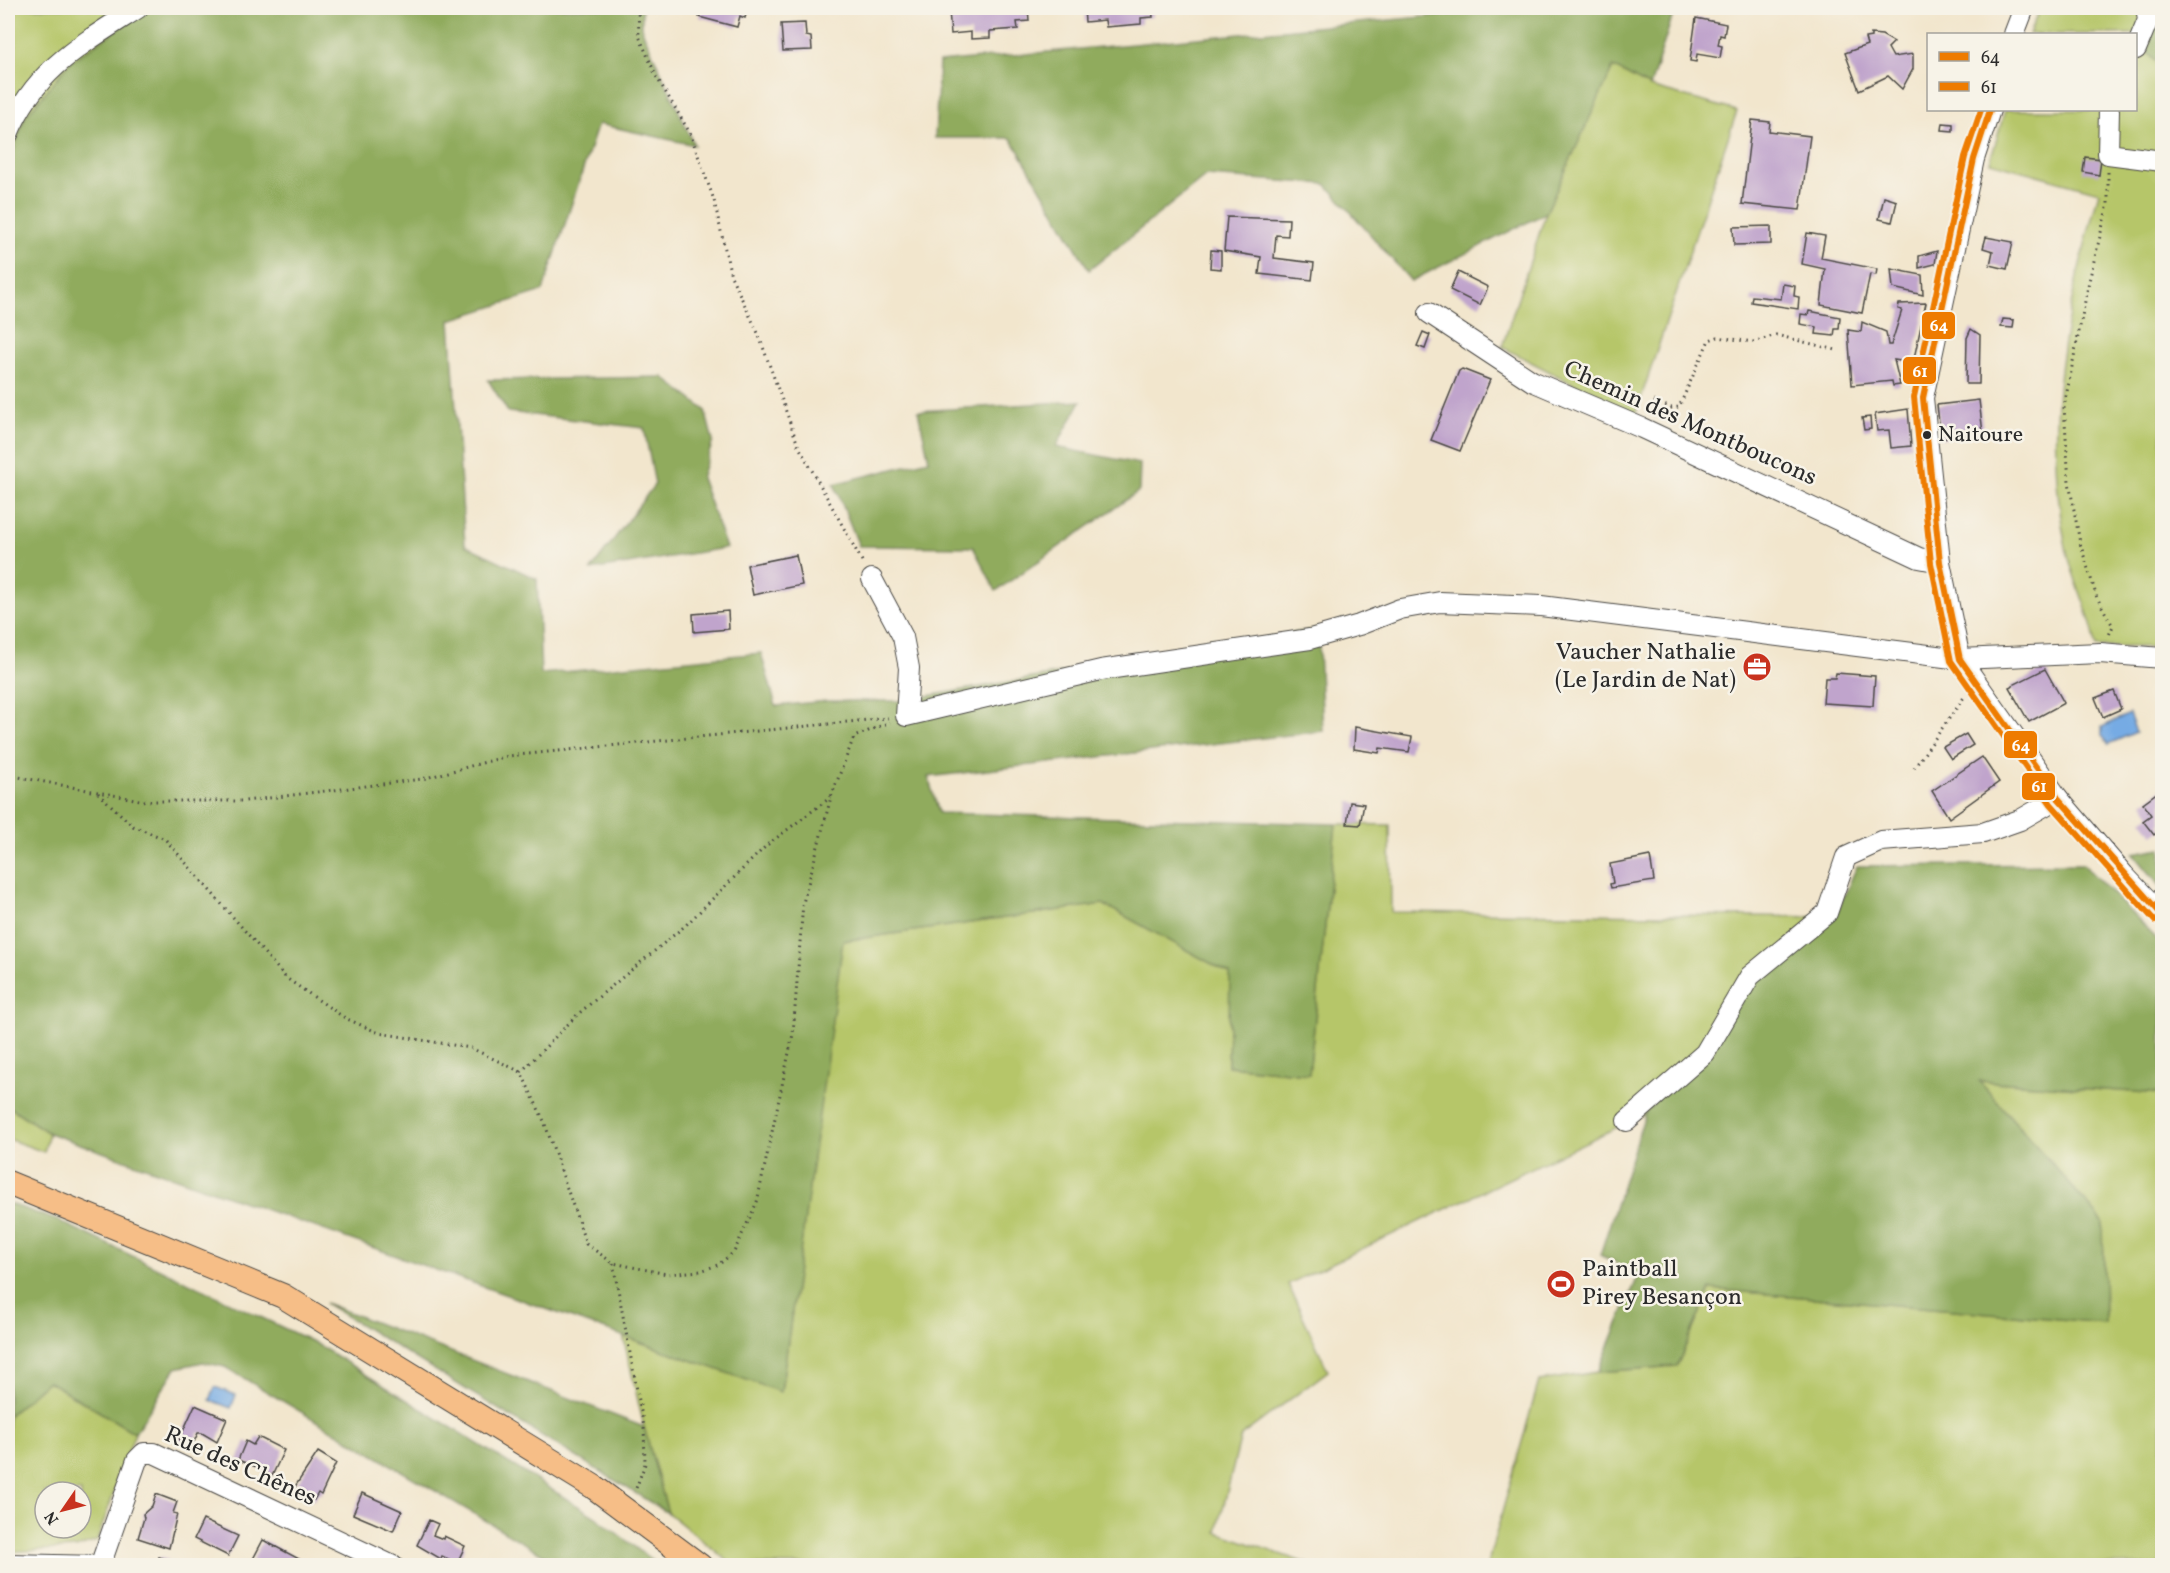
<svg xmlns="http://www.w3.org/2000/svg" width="2170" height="1573" font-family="Vollkorn,serif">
<rect width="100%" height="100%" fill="#f7f3e8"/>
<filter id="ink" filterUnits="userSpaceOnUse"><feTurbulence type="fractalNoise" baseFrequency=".0167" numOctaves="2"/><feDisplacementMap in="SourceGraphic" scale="12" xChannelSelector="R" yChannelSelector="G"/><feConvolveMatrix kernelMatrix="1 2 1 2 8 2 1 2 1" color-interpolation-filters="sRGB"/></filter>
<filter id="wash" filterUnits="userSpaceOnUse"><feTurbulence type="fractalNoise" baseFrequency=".008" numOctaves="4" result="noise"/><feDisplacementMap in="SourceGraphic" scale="24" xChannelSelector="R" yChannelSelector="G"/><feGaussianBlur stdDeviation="1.35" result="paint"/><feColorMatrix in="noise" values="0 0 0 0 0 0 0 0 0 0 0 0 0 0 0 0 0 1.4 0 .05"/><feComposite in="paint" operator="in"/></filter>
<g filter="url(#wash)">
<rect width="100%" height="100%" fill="#f2e6cd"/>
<g fill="#b6c669" stroke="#70784a" stroke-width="1.5" fill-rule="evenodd">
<polygon points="8,8 150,8 71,61 25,117 8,167"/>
<path d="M2040 8H2162V647H2096C2091 611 2071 578 2065 542 2041 417 2066 312 2099 192L1990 162 2005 110H2136V34H2029Z"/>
<polygon points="1613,67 1650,87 1737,111 1635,416 1502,347 1546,213"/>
<polygon points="1336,824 1390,825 1391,912 1835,917 1645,1114 1288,1284 1328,1371 1241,1436 1217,1532 1311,1565 733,1565 668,1513 644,1427 623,1336 781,1392 842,941 1103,904 1231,974 1228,1066 1309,1074"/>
<polygon points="1979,1081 2162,1094 2162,1565 1487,1566 1539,1381 1598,1372 1677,1366 1710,1289 2105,1323 2103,1222"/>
<polygon points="8,1106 49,1133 44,1152 8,1139"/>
<path d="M48 1381 135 1433 97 1541 76 1548 8 1552V1416ZM45 1492H81V1528H45Z"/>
</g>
<g fill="#90ab5d" stroke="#5e6b44" stroke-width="1.5">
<polygon points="150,8 642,8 642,30 694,145 598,124 543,291 450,320 465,545 537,579 541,674 761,653 776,706 827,701 899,701 1318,629 1323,731 928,777 939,813 1336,824 1309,1074 1228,1066 1230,974 1103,904 843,941 781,1392 49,1133 8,1106 8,167 25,117 71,61"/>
<polygon points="1519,8 1675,8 1650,87 1613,67 1546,213 1411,281 1326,184 1206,176 1089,270 1011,138 935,138 939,62"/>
<polygon points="2162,19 2162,68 2147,52 2157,20"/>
<polygon points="663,377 705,410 713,441 701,478 726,548 591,570 655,484 644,428 508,412 488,380"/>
<polygon points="1081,401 1056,447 1140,464 1139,491 996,591 973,547 859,546 834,484 929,460 918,411"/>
<polygon points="2162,848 2162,888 2133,853"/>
<polygon points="2083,864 2162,944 2162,1094 1979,1081 2103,1222 2105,1323 1710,1289 1677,1366 1598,1372 1639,1274 1600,1255 1645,1114 1756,978 1835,917 1857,866"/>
<polygon points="8,1203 59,1221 315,1343 596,1517 658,1565 561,1565 225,1367 203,1362 176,1368 135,1433 48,1381 8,1416"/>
<polygon points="325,1303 644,1427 668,1513"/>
</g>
<g fill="#76abe4" stroke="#506b88" stroke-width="1.5">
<polygon points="2129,714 2136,732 2109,744 2102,736 2102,727"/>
<polygon points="215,1387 236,1395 231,1408 210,1400"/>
</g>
<g id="blocks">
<g fill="#c0a4cc">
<polygon points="702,8 748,8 745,18 740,16 737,27 699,17"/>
<polygon points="979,8 1028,8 1029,21 1017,22 1018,29 990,31 990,38 971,39 971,32 951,34 949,11"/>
<polygon points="1084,8 1152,8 1153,17 1141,18 1141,24 1106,27 1105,20 1085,22"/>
<polygon points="1696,18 1726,24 1724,36 1720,35 1718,45 1722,46 1720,58 1697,54 1696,62 1690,61"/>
<polygon points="805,23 806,36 811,37 812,50 783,51 781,24"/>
<polygon points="1871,34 1882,35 1894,42 1888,48 1893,57 1913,54 1913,69 1902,89 1888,76 1859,90 1845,53 1867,45 1865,38 1871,37"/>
<polygon points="1752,120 1770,122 1769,131 1810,136 1800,210 1742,204"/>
<polygon points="1943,123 1953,124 1953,131 1942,130"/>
<polygon points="2085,157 2101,159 2099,175 2083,172"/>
<polygon points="1884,197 1897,201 1892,222 1879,219"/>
<polygon points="1227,217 1289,219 1288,236 1276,235 1274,258 1314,263 1312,280 1259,274 1261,257 1224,251"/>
<polygon points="1771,226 1771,244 1734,245 1733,227"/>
<polygon points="1807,233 1825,236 1821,258 1877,269 1876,275 1870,274 1862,313 1821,305 1825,269 1802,264"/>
<polygon points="1986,237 2013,242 2007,269 1990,265 1993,251 1983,248"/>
<polygon points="1211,250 1221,251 1221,269 1210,268"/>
<polygon points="1937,251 1935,264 1919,268 1919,256"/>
<polygon points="1891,269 1922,275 1923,295 1893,288"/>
<polygon points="1458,272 1488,287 1480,305 1450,290"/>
<polygon points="1783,284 1795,286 1794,296 1799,297 1798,309 1751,302 1752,296 1781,299"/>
<polygon points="1926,303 1913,363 1894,360 1900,385 1893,386 1892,381 1852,385 1848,330 1861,332 1862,322 1886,332 1888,345 1891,345 1902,310 1898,309 1899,304"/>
<polygon points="1809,311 1840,317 1839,329 1835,329 1834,336 1816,334 1817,327 1800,324 1801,314 1808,315"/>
<polygon points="2003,319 2014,320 2013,328 2001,327"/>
<polygon points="1971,329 1980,335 1979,384 1966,384 1967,338"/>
<polygon points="1423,332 1430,335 1425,349 1417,346"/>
<polygon points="1462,369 1490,380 1460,451 1431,440 1459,371"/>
<polygon points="1979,400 1983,433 1941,439 1937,405"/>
<polygon points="1908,409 1911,446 1891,448 1889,430 1877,431 1875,414"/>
<polygon points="1870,417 1871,429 1864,430 1862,418"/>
<polygon points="796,555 802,585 753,595 747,565"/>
<polygon points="728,611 729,629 694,632 693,614"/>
<polygon points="2045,669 2064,703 2029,722 2009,687"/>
<polygon points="1836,673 1875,676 1873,706 1823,703 1825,678 1835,678"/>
<polygon points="2114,691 2121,709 2103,717 2095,698"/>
<polygon points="1355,727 1412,737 1409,752 1380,748 1379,753 1354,749"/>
<polygon points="1966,734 1973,745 1951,759 1943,747"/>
<polygon points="1982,757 1999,782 1949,818 1932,791"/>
<polygon points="2162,789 2162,821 2159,824 2162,828 2154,835 2143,821 2151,815 2143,803"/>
<polygon points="1350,802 1364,804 1360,825 1347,824"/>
<polygon points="1650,856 1654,881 1611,888 1610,884 1613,883 1610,864"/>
<polygon points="195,1405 227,1419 217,1442 202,1433 198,1433 192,1446 179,1440"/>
<polygon points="258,1437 284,1450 272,1476 262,1471 262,1469 238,1460 246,1441 253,1445"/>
<polygon points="318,1452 336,1463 321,1495 318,1493 314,1500 294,1488"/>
<polygon points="362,1493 402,1511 393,1531 353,1514"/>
<polygon points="156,1494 177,1502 173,1513 177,1514 169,1548 138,1538 144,1518 143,1514 152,1506"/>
<polygon points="203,1520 238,1536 228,1556 194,1539"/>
<polygon points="429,1520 438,1524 433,1535 443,1539 444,1536 465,1546 457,1563 442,1556 441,1559 417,1545"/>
<polygon points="263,1540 301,1560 298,1566 262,1566 252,1561"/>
<polygon points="159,1557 169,1560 167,1566 156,1566"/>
</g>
</g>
</g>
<g filter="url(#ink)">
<use href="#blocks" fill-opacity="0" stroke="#494743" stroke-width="1.5"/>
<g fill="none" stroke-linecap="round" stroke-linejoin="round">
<g stroke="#494743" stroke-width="22">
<g id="minor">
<polyline points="2014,34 2024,8"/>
<polyline points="2136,49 2148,20 2146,8"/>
<polyline points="1990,110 1974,159 1923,398 1940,562 1960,659 2058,798 2124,875 2162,915"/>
<polyline points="2109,110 2108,154 2162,161"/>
<path d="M8 134C34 70 82 44 138 8"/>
<polyline points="1429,313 1532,381 1642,428 1919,558 1940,562"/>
<polyline points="872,579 903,637 909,668 906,716 1101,670 1310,639 1359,625 1400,609 1440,602 1541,606 1960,659 2100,653 2162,658"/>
<polyline points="1627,1121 1705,1053 1750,976 1827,913 1846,857 1881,841 1983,833 2020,820 2058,798"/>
<polyline points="8,1564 101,1566"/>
<polyline points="100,1566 137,1460 144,1453 154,1453 393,1566"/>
</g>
</g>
<g stroke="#494743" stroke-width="26">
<polyline id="major" points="8,1183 283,1296 594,1487 700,1566"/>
</g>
<g stroke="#494743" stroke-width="3" stroke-dasharray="1.5 4.5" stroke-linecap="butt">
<polyline points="638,8 639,36 656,76 690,133 714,200 731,276 758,333 798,445 863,563"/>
<polyline points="2108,172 2108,204 2089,281 2064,407 2069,482 2080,543 2097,598 2113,626 2109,635"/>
<polyline points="1654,401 1671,408 1679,407 1709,340 1718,337 1753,342 1776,335 1836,350"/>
<polyline points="1914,768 1965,696"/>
<polyline points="8,775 145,801 245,801 422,779 508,756 888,718"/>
<polyline points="98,793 133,826 165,839 286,978 345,1018 379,1033 471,1048 521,1072 544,1121 586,1244 613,1263 667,1274 700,1271 718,1265 734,1252 757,1202 793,1034 803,903 831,797 854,737 890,722"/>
<polyline points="521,1072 578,1014 686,925 767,845 831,797"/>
<polyline points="613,1263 644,1427 645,1464 635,1491"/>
</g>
<use href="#minor" stroke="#fff" stroke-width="20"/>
<use href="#major" stroke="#f6be87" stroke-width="24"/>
<g stroke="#f7f3e8" stroke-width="10">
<g id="bus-1">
<polyline points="1990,110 1974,159 1923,398 1940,562 1960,659 2058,798 2162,915"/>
<polyline points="8,1564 78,1566"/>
</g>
</g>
<g stroke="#f7f3e8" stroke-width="10">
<polyline id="bus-2" points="1981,110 1965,157 1914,397 1931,563 1951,661 2051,804 2155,921"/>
</g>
<use href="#bus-1" stroke="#ee7b00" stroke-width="6"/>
<use href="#bus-2" stroke="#ee7b00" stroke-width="6"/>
</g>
</g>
<defs>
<g id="office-disc" transform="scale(1.5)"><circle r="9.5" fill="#c8321e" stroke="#f7f3e8"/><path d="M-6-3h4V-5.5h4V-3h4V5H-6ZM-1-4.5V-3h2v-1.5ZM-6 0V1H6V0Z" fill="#fff"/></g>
<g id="stadium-disc" transform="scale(1.5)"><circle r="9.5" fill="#c8321e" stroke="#f7f3e8"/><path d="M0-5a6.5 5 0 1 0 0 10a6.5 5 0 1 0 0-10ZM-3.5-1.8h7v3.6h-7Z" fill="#fff"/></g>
</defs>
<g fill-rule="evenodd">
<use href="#office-disc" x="1757" y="667"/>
<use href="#stadium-disc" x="1561" y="1284"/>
</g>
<circle fill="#2b2b2b" stroke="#f7f3e8" stroke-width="2" cx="1927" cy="435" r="5"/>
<g text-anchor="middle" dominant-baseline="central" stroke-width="5" stroke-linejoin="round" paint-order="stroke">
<g font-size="22" fill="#2b2b2b" stroke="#f7f3e8" text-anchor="start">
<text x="1938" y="435">Naitoure</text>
</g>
<g font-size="24" fill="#2b2b2b" stroke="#f7f3e8">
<text transform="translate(1690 424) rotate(24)">Chemin des Montboucons</text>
<text transform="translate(240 1467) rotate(24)">Rue des Chênes</text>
</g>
<g font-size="24" fill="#2b2b2b" stroke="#f7f3e8" text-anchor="end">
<text x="1736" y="653">Vaucher Nathalie<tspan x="1736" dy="28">(Le Jardin de Nat)</tspan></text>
<text x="1582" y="1270" text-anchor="start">Paintball<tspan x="1582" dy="28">Pirey Besançon</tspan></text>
</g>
</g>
<g stroke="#f7f3e8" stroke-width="2">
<rect x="1921" y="311" width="35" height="29" rx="6" fill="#ee7b00"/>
<rect x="1902" y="356" width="35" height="29" rx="6" fill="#ee7b00"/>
<rect x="2003" y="730" width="35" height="29" rx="6" fill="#ee7b00"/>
<rect x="2021" y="772" width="35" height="29" rx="6" fill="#ee7b00"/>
</g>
<g font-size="16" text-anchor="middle" font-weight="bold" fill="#fff">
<text x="1939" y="331">64</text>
<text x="1920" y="377">61</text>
<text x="2021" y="751">64</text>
<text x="2039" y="792">61</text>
</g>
<rect width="2170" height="1573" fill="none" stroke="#f7f3e8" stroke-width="30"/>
<rect x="1927" y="33" width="210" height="78" fill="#f7f3e8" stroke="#a5a39c" stroke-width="1.5"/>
<rect x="1939" y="52" width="30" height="9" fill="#ee7b00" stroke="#a5a39c" stroke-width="1.5"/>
<text x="1981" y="63" font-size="18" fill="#2b2b2b">64</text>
<rect x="1939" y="82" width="30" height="9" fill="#ee7b00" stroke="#a5a39c" stroke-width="1.5"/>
<text x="1981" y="93" font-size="18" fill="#2b2b2b">61</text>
<g transform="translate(63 1510) rotate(235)"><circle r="28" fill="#f7f3e8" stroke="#a5a39c" stroke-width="1.5"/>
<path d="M0-4.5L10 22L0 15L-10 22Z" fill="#c8321e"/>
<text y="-9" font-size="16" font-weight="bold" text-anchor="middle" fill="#2b2b2b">N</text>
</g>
</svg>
